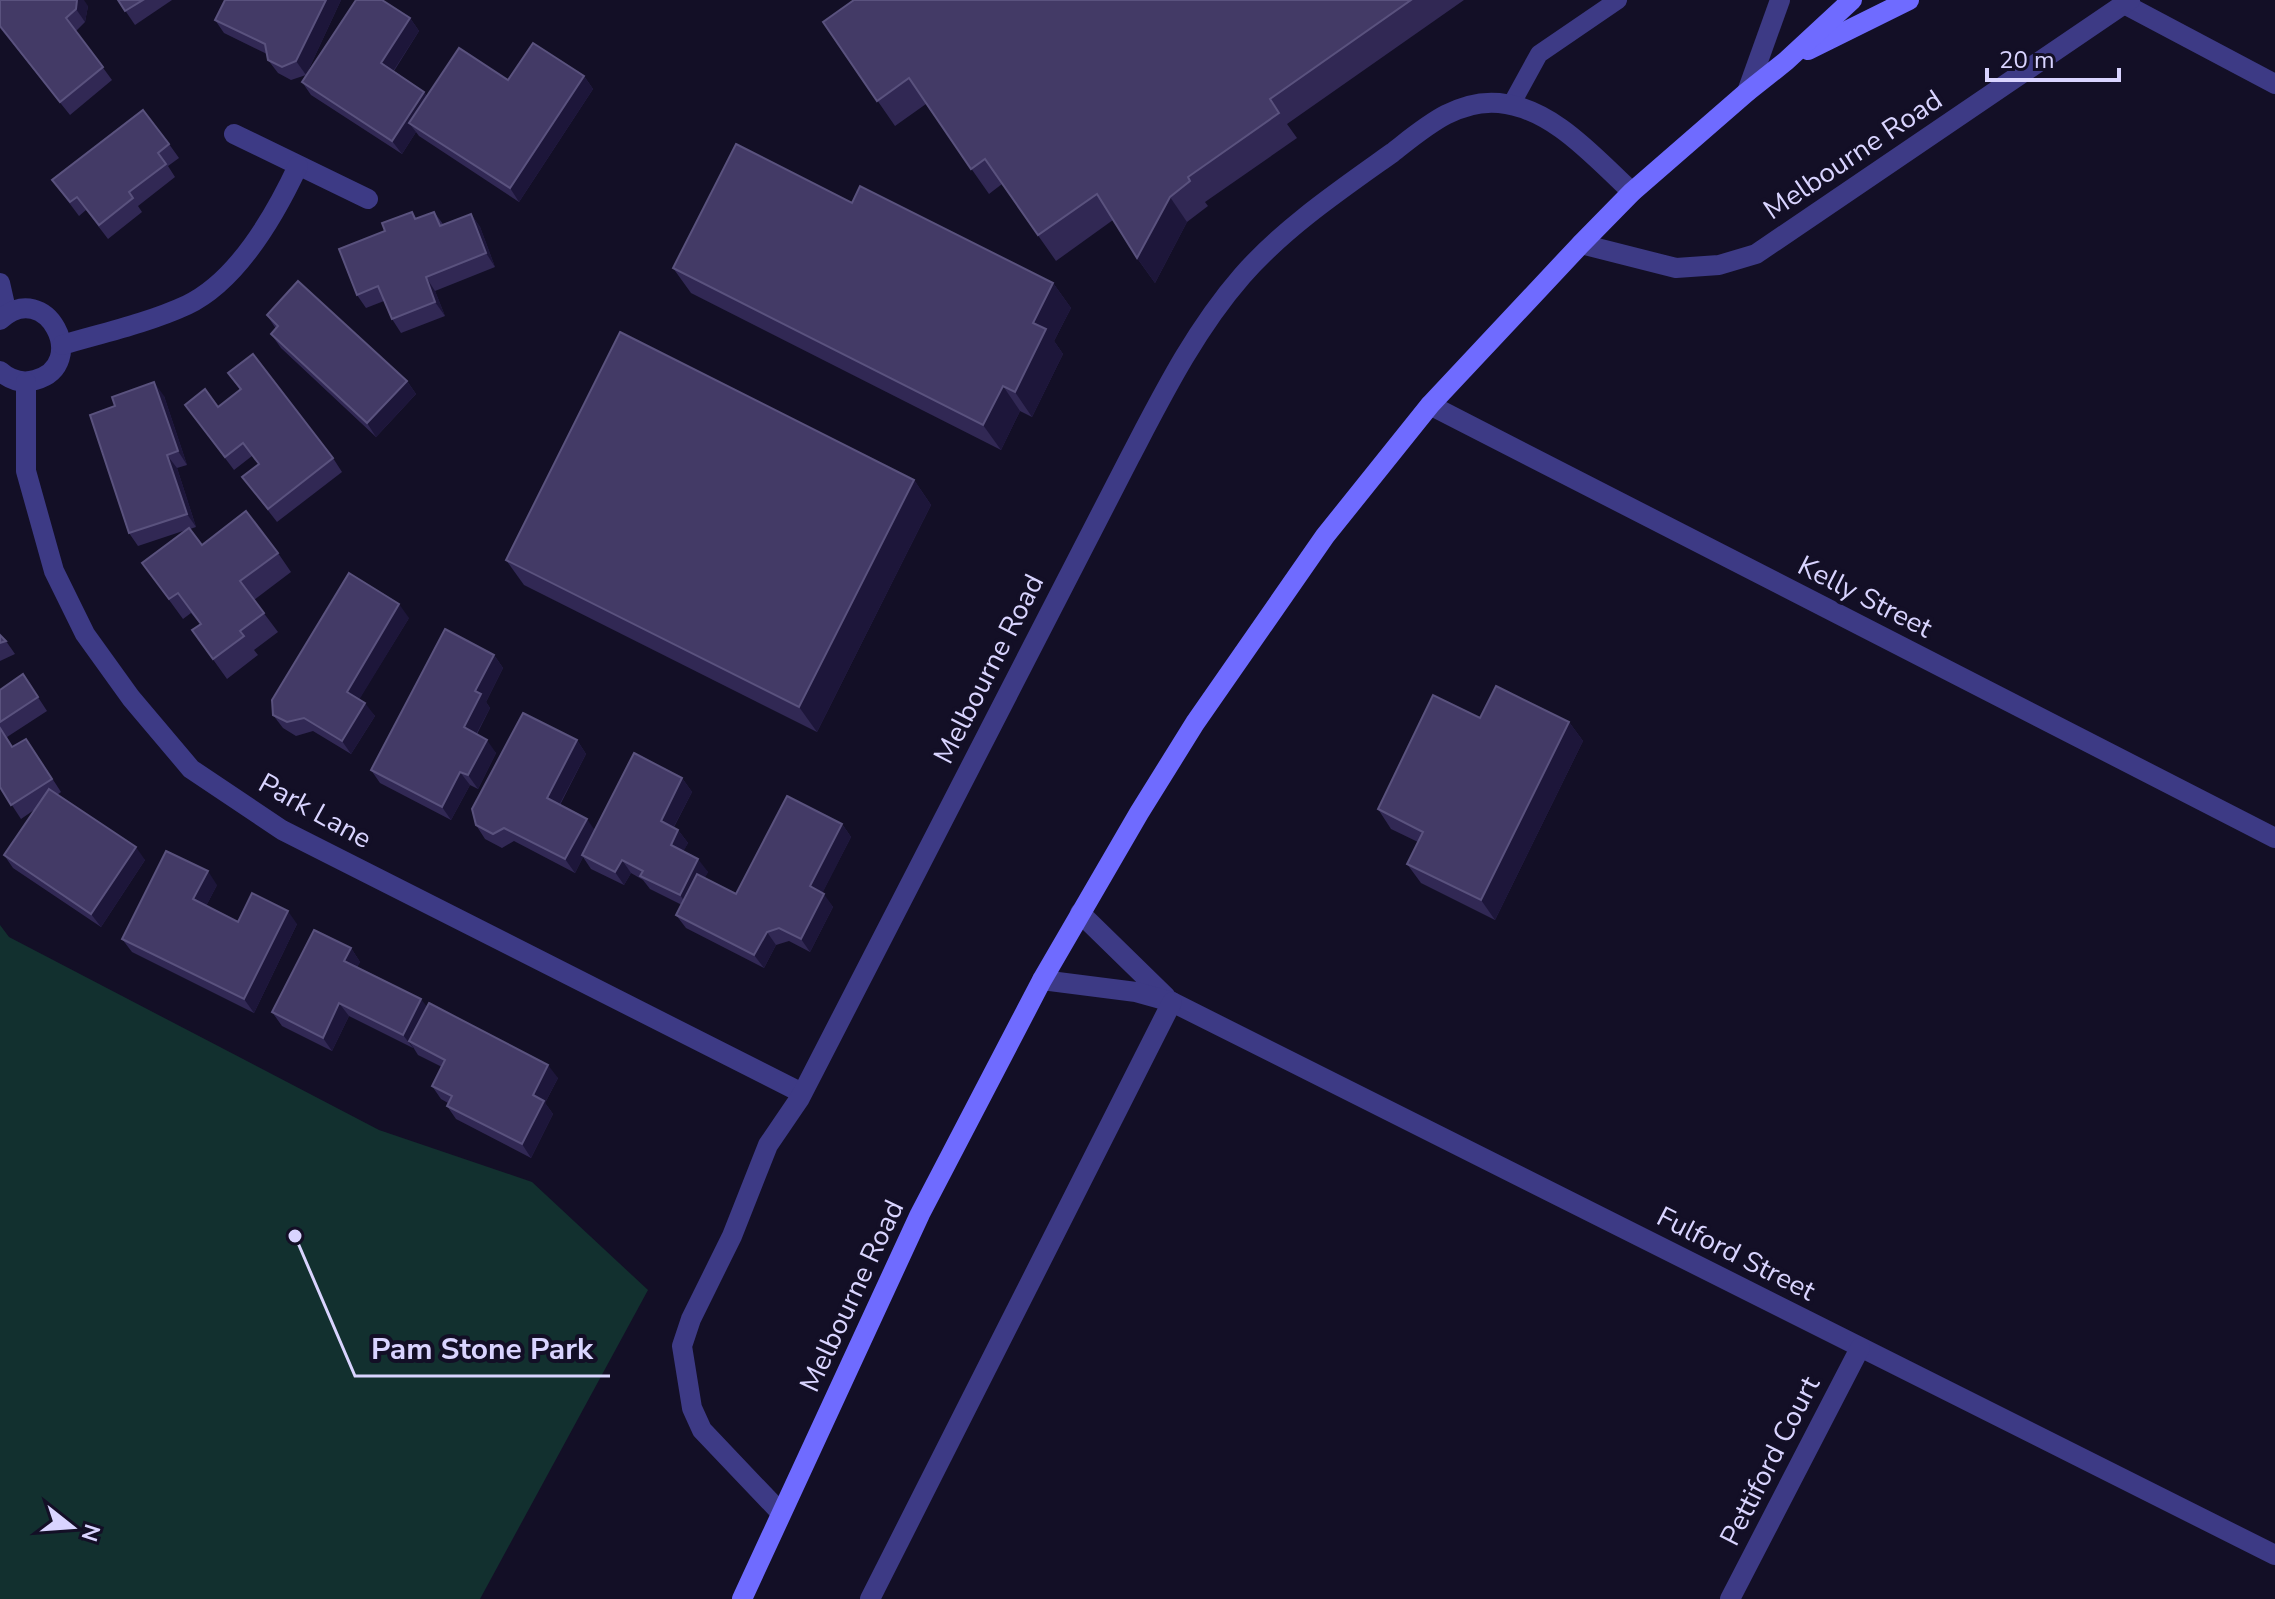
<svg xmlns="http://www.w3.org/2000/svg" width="2275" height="1599" font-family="'Nunito Sans',sans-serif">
<rect width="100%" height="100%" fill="#130f26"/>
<polygon fill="#12302f" points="0,925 9,937 379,1130 532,1182 648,1290 480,1599 0,1599"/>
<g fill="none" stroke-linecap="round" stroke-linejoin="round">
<polyline stroke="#3d3a85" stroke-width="18" points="1511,105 1539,54 1618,0"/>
<g stroke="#3d3a85" stroke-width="20">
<polyline points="2124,4 2275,84"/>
<polyline points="1747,92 1780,0"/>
<polyline points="234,134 368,199"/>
<polyline points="1581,244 1676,268 1719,265 1756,254 2130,0"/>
<polyline points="0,283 7,314"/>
<path d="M0 320C46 277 91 365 35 380 21 384 10 380 0 371"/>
<path d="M62 345C103 333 148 323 187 305 237 281 275 215 298 166"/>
<polyline points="26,382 26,471 54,571 85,634 131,698 191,769 282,830 802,1093"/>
<polyline points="1430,405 2275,838"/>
<polyline points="1080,913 1166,997"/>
<polyline points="1042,980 1136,992 1172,1002 2275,1555"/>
<path d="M781 1513 702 1430 692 1408 682 1346 691 1319 732 1236 768 1145 800 1098 1130 457C1163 394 1195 330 1242 276 1284 228 1340 190 1392 153 1423 129 1456 99 1499 103 1553 108 1595 158 1632 192"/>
<polyline points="870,1599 1172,1002"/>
<polyline points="1730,1599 1860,1348"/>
</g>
<g stroke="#6f6bff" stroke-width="20">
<polyline points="1808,50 1909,0"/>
<polyline points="742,1599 920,1214 1042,980 1139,813 1195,723 1325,536 1430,405 1581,244 1632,192 1747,92 1786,61 1852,0"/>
</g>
</g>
<g fill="#312854">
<polygon points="0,0 88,6 85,22 76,31 112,80 70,115 0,28"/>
<polygon points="118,0 172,0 135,25"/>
<polygon points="225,0 341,0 306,75 291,80 278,73 268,60 267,54 224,33 215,20"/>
<polygon points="854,0 1464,0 1287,124 1297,138 1205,202 1208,206 1187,222 1155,283 1137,258 1113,220 1056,261 1002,184 989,194 926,104 895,126 823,22"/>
<polygon points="410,18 419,31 394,71 424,92 427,96 508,80 584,76 593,89 519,202 419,136 416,132 402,154 311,95 302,82"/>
<polygon points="169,144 179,158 168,166 175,177 138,206 142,212 108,239 86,210 79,216 52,180"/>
<polygon points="852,203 1053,283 1071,308 1054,341 1063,354 1032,417 1020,411 1001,450 691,293 673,268"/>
<polygon points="412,212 417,219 434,212 443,224 471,214 480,227 495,267 435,291 445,316 401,333 392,319 384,301 366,308 357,295 385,231"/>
<polygon points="267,315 407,381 416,394 376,437 281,348 271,334 276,329"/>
<polygon points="228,373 333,458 342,472 277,522 242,477 259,464 252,456 234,470 185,405 218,407 240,390"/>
<polygon points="164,396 187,465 177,468 196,527 190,529 202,545 278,553 291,572 254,600 278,632 254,650 258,655 227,679 192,630 200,624 191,613 183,619 142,563 186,530 138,546 129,533"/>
<polygon points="914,480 931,505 817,732 524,585 506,560"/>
<polygon points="409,618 359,699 375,716 351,754 313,731 296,736 283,728 273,715"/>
<polygon points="0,635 6,641 15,654 0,661"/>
<polygon points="494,655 503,668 486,702 490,708 477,734 496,753 478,789 470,785 451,820 380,783 371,770"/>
<polygon points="23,674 47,711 7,737 13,747 35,752 61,792 57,795 145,860 101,927 13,868 4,855 34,810 21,819 0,787 0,690"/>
<polygon points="1480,718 1569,722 1583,741 1495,920 1421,883 1407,864 1418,842 1391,829 1378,809"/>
<polygon points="577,740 586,754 560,805 595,830 682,778 692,792 674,827 678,830 688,843 683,851 708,872 704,878 736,894 842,824 851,837 822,893 833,907 810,952 789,941 776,945 764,968 686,928 676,915 682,905 650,889 643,880 631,873 624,885 591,869 583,857 575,873 514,841 502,848 485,839 476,825"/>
<polygon points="217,885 206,906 238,922 297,924 254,1013 132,952 122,939"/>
<polygon points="351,948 360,962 357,967 427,1007 558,1078 545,1103 553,1114 531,1158 456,1119 447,1106 448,1103 441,1099 432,1086 442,1067 418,1055 413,1047 413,1048 349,1016 332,1051 282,1026 272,1012"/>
</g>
<g fill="#1d163a">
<polygon points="77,0 84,0 88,6 85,22 76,9"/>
<polygon points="326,0 341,0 306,75 296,61"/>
<polygon points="410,18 419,31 390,76 381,63"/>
<polygon points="584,76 593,89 519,202 510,188"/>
<polygon points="424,92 433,105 409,123 416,132 402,154 392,141"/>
<polygon points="1170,197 1187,222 1155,283 1137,258"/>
<polygon points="471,214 480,227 495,267 486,253"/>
<polygon points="426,277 435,291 445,316 435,302"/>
<polygon points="1053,283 1071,308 1054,341 1063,354 1032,417 1015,392 1033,323"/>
<polygon points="407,381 416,394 376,437 367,423"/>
<polygon points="154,382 164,396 187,465 178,451"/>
<polygon points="1003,386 1020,411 1001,450 983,425"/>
<polygon points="167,455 177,468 196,527 187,514"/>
<polygon points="914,480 931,505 817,732 799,707"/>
<polygon points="399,604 409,618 356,705 347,692"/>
<polygon points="494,655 503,668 486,702 490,708 473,740 464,727 475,691"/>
<polygon points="365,703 375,716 351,754 342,741"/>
<polygon points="1569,722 1583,741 1495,920 1481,900"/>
<polygon points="487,740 496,753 478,789 468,775"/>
<polygon points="577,740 586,754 556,811 547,798"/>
<polygon points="460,772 470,785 451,820 442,807"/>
<polygon points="682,778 692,792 670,834 661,821"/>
<polygon points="587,819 596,832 575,873 565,859"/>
<polygon points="842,824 851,837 819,900 810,886"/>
<polygon points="678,830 688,843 680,858 671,845"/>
<polygon points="136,847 145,860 101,927 91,914"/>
<polygon points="698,859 708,872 689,908 680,895"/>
<polygon points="622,860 631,873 624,885 615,872"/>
<polygon points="208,871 217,885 203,912 193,899"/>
<polygon points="824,894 833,907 810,952 801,939"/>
<polygon points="288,911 297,924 254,1013 244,999"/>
<polygon points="767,932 776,945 764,968 754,955"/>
<polygon points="351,948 360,962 354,974 344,961"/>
<polygon points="421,999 431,1012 409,1041 413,1047 413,1048 403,1035"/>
<polygon points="339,1003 349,1016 332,1051 323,1038"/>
<polygon points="548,1065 558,1078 545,1103 553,1114 531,1158 522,1144 533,1095"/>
</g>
<g fill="#433a66" stroke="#5a527e" stroke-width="2">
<polygon points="0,0 77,0 76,9 66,18 103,67 60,102 0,26"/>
<polygon points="118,0 143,0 125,11"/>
<polygon points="225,0 326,0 296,61 282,67 268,60 265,44 215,20"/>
<polygon points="356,0 382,0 410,18 381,63 424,92 392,141 302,82"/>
<polygon points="854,0 1411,0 1270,99 1279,113 1188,177 1190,181 1170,197 1137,258 1097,194 1038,235 985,159 971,169 909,78 877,101 823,22"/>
<polygon points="533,43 584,76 510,188 409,123 459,48 508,80"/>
<polygon points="143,110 169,144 158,153 166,164 129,192 133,198 99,225 77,197 70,202 52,180"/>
<polygon points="736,144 852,203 860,186 1053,283 1033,323 1046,329 1015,392 1003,386 983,425 673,268"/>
<polygon points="412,212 415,219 434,212 440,226 471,214 486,253 426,277 435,302 392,319 378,286 357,295 339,249 385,231 382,223"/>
<polygon points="298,281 407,381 367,423 271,334 278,326 267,315"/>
<polygon points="620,332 914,480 799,707 506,560"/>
<polygon points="253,354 333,458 268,509 242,477 259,464 243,443 225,457 185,405 205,389 218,407 241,389 228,373"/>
<polygon points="154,382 178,451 167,455 187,514 129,533 90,415 115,406 112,397"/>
<polygon points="246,511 278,553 240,581 264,613 240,631 244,636 213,659 192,630 201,624 178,593 169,599 142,563 189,528 202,545"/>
<polygon points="349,573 399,604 347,692 365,703 342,741 304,718 287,722 273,715 272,700"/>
<polygon points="445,629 494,655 475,691 481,694 464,727 487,740 468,775 460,772 442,807 371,770"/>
<polygon points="0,635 6,641 0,643"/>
<polygon points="23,674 38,697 0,722 0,690"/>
<polygon points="1496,686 1569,722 1481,900 1407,864 1423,832 1378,809 1433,695 1480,718"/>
<polygon points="523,713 577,740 547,798 587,819 565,859 504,828 493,834 476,825 472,809"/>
<polygon points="0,728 12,747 26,739 52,779 11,805 0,787"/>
<polygon points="634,753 682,778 661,821 678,830 671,845 698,859 680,895 640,876 643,871 622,860 615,872 582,855"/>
<polygon points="49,789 136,847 91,914 4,855"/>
<polygon points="787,796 842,824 810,886 824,894 801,939 779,928 767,932 754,955 676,915 697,874 736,894"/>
<polygon points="166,851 208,871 193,899 238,922 252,893 288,911 244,999 122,939"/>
<polygon points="314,930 351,948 344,961 421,999 403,1035 339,1003 323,1038 272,1012"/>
<polygon points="429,1003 548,1065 533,1095 544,1101 522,1144 447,1106 452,1096 432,1086 445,1060 409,1041"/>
</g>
<g text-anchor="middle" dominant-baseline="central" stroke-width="8" stroke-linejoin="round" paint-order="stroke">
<g font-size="28" fill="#d9d4ff" stroke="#130f26">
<text transform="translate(1853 155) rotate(-34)">Melbourne Road</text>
<text transform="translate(1865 597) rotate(27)">Kelly Street</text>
<text transform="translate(989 669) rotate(-63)">Melbourne Road</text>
<text transform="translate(315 811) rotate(29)">Park Lane</text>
<text transform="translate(1736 1254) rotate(27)">Fulford Street</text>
<text transform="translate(852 1296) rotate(-65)">Melbourne Road</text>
<text transform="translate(1770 1461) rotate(-63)">Pettiford Court</text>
</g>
</g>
<path fill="none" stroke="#d9d4ff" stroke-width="3" d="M295 1236L355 1376H610"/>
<circle fill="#d9d4ff" stroke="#130f26" stroke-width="3" cx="295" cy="1236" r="8"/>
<g font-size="30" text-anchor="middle" font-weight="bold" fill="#d9d4ff" stroke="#130f26" stroke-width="8" stroke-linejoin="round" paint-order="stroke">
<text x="482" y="1359">Pam Stone Park</text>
</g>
<g transform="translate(72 1527) rotate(107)" stroke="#130f26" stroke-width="6" paint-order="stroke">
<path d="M0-6L14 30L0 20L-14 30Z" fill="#d9d4ff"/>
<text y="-12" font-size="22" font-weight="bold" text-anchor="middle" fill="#d9d4ff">N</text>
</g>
<path d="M1987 68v12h132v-12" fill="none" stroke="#d9d4ff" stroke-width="4"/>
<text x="1999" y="68" font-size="24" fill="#d9d4ff" stroke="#130f26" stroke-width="6" paint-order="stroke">20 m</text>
</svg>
